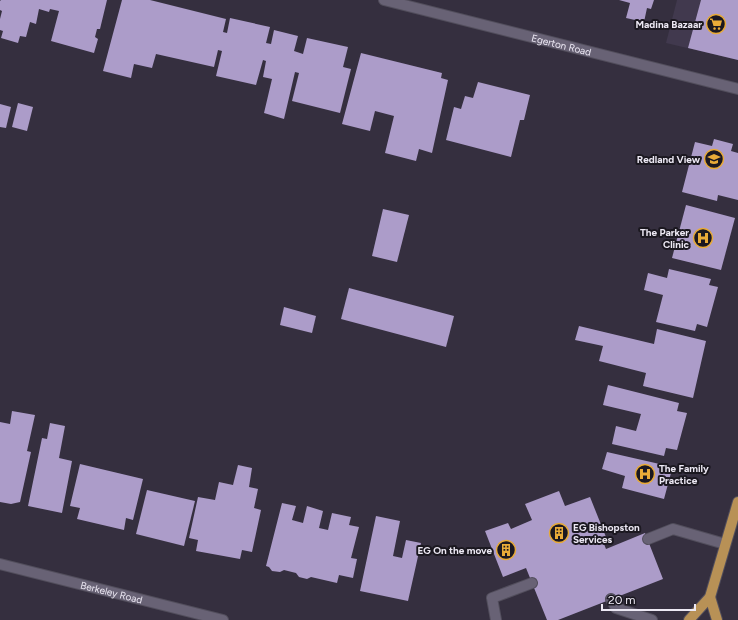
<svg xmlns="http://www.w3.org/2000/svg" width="738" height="620" font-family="Figtree,sans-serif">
<rect width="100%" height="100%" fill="#352f3f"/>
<polygon fill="#41394e" points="677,0 738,0 738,60 666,43"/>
<g fill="#ac9cc9">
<polygon points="1,0 107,0 100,29 97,29 95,37 98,39 94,53 51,41 59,11 50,9 49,12 39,9 36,24 30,22 26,37 20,36 18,43 1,38 3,31 0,30 0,19 2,11 0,10 0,1"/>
<polygon points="122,0 150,0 226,19 223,32 227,33 230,18 270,27 266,43 271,44 274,30 298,36 294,51 303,54 307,38 348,47 343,67 351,69 340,113 292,101 299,73 295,72 284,119 264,113 272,79 263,77 266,61 263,60 256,85 216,76 222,51 218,50 214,67 156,54 152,68 134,64 131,78 103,71"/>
<polygon points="619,0 654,0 651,9 647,8 644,22 626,18 630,3"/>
<polygon points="701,0 738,0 738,60 688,48"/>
<polygon points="361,53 442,73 441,78 448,80 432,153 419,149 416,161 385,153 394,116 375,111 370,131 342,124"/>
<polygon points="478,82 530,95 524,120 520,120 511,157 446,140 454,107 461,109 465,96 473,98"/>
<polygon points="18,103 33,107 27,131 12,127"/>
<polygon points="0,104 11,107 6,128 0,127"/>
<polygon points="714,139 733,144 731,151 738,153 738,200 718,195 717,201 682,192 695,142 712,146"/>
<polygon points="686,205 735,218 721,270 672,258"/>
<polygon points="383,209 409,215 397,262 372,256"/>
<polygon points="669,269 711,279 709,285 718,287 707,327 697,324 695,331 656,322 663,295 644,290 648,273 667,278"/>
<polygon points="349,288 454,316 446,347 341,319"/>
<polygon points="284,307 316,316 312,333 280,325"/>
<polygon points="579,326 654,344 657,329 706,341 693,398 643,386 646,373 599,361 603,346 575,340"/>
<polygon points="608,385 679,403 677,411 687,413 677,450 666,448 664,456 612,444 616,426 636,431 641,414 603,405"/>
<polygon points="12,411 35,415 27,451 31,452 20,502 11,504 0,502 0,422 10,424"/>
<polygon points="50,423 65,426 59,458 72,461 62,513 28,506 42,438 47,439"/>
<polygon points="607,452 664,465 662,471 671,473 664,499 622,488 625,476 602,469"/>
<polygon points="80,464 143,479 133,520 126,518 124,530 77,519 80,508 70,506"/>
<polygon points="238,465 252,468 249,487 258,489 254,508 261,510 252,552 242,550 240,559 196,551 198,540 189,538 198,497 215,500 219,482 233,485"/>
<polygon points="147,490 195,501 184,546 136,534"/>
<polygon points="559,491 565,506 590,497 606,537 602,539 606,549 645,533 663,579 558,620 547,620 526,568 503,577 485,531 508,523 511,529 532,520 525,504"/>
<polygon points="282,503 296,506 292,520 303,523 307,506 323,511 319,528 328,530 332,513 351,517 349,525 359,527 351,558 357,559 353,578 339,575 337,583 311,577 307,579 299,577 296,573 284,570 280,572 272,571 269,567 266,566"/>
<polygon points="376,516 400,521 393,556 402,558 406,540 421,543 408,601 360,591"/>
</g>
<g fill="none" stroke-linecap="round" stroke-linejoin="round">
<g stroke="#524e5c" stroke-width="12">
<g id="service">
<polyline points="648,539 673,529 725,544"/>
<polyline points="611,599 616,608 652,620"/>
<polyline points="496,620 492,598 532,583"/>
</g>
</g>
<g stroke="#524e5c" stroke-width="12">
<g id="minor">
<path id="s1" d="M384 0 738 89"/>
<path id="s2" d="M0 564 223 620"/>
</g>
</g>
<g stroke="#524e5c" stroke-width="12">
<g id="primary">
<polyline points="710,597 717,620"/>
<polyline points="689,620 710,597 738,502"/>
</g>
</g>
<use href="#service" stroke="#686275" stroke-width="10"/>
<use href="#minor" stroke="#686275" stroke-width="10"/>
<use href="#primary" stroke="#b89156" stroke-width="10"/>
</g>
<defs>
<g id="supermarket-ring" transform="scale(1)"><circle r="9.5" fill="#1b1820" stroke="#e9ab38" stroke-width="1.5"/><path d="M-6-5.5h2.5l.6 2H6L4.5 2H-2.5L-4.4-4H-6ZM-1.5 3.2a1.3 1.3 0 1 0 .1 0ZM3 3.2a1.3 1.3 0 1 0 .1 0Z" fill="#e9ab38"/></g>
<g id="school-ring" transform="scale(1)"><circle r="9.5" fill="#1b1820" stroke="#e9ab38" stroke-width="1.5"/><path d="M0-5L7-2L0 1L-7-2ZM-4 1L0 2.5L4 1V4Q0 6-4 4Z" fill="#e9ab38"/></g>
<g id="hospital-ring" transform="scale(1)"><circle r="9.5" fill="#1b1820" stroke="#e9ab38" stroke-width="1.5"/><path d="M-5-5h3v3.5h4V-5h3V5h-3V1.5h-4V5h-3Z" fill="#e9ab38"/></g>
<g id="building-ring" transform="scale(1)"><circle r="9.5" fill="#1b1820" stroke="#e9ab38" stroke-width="1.5"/><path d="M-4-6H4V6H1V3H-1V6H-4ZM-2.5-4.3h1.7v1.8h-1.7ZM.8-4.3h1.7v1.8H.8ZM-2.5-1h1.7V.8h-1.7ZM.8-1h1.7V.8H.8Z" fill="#e9ab38"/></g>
</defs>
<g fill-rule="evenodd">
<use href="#supermarket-ring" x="716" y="24"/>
<use href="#school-ring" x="714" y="159"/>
<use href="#hospital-ring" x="703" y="238"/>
<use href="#hospital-ring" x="645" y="474"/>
<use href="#building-ring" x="559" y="533"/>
<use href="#building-ring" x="506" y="550"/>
</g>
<g text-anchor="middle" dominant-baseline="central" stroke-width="4" stroke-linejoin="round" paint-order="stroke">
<g font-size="10" font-weight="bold" fill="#ede9f4" stroke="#1b1820" text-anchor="end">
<text x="702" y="24">Madina Bazaar</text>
<text x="700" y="159">Redland View</text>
<text x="689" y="232">The Parker<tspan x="689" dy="12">Clinic</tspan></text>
<text x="659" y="468" text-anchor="start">The Family<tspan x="659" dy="12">Practice</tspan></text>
<text x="573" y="527" text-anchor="start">EG Bishopston<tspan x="573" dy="12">Services</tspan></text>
<text x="492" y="550">EG On the move</text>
</g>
<g font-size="10" fill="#ede9f4" stroke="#1b1820">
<text stroke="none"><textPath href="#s1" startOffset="183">Egerton Road</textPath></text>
<text stroke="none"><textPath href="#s2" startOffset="115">Berkeley Road</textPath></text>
</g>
</g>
<path d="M602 604v6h93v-6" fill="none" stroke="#ede9f4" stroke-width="2"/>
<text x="608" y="604" font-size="12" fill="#ede9f4" stroke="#1b1820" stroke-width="3" paint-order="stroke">20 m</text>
</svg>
